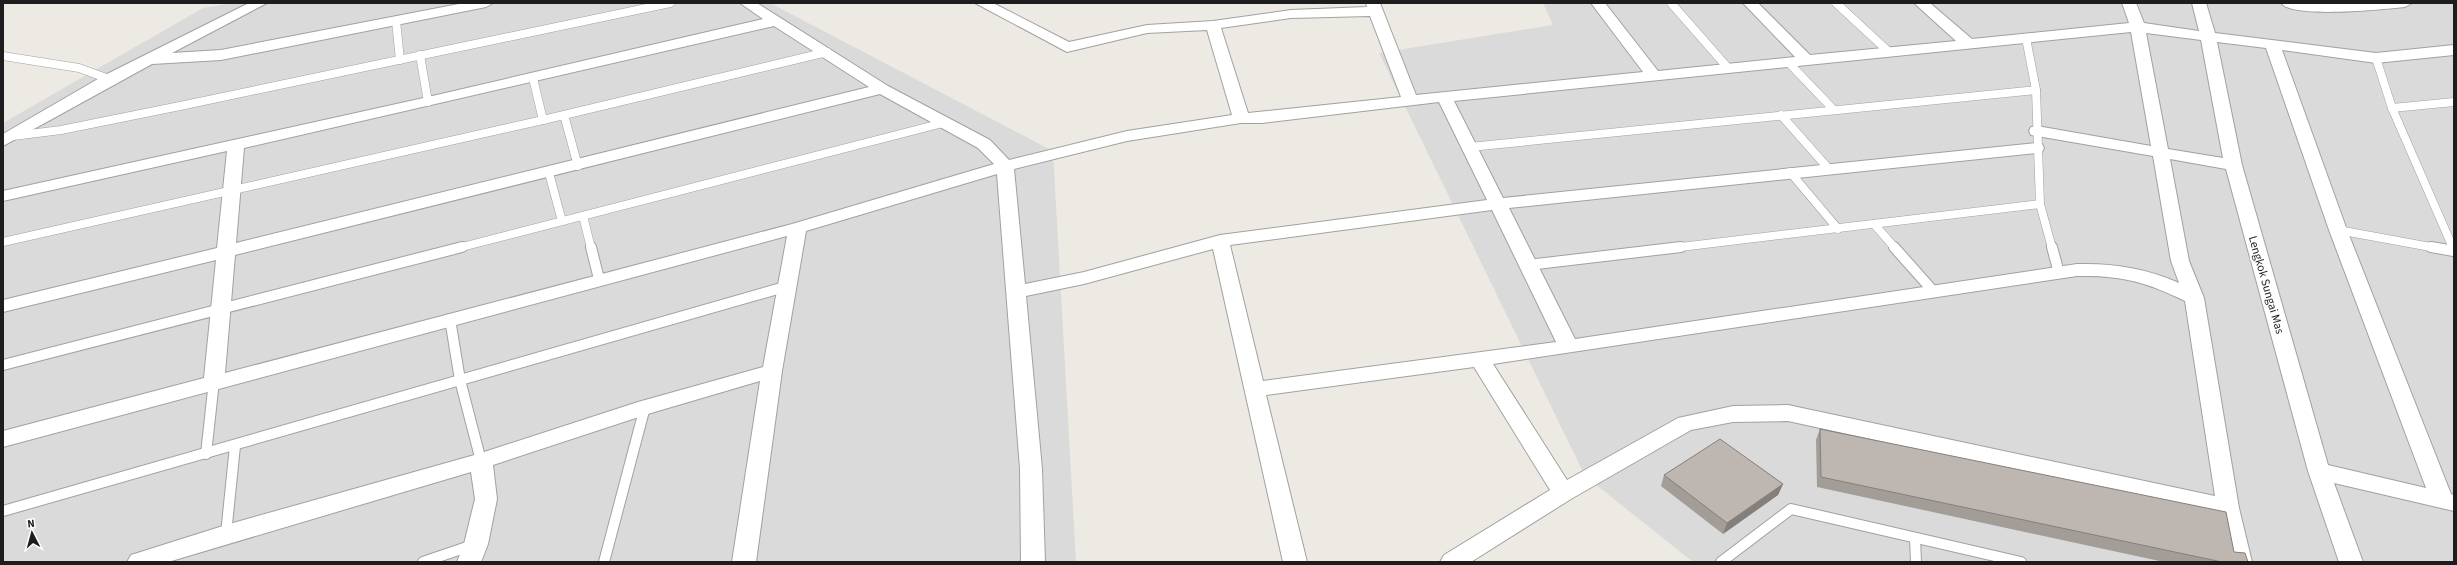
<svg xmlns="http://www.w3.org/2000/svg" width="2457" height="565" font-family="'Source Sans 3',sans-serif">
<rect width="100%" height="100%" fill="#edeae4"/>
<g fill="#dbdada">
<polygon points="234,3 770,3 1053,151 1076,562 3,562 3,123 203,8"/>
<polygon points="1543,3 2454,3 2454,562 1693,562 1585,476 1379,53 1553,25"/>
</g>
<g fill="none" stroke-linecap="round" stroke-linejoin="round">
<g stroke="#a1a1a1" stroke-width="9">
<g id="service-far1">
<polyline points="1671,3 1728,68"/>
<polyline points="1836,3 1889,52"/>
<polyline points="396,21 400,60"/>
<polyline points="2026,38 2036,90 2040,204 2052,248"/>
<polyline points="420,55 428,102"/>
<polyline points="3,56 79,68 109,79"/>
<polyline points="2376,58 2392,108 2453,248"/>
<polyline points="1788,62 1834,110"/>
<polyline points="533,78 543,120"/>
<polyline points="2392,108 2454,102"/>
<polyline points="564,115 578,166"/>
<polyline points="1781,115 1828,168"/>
<polyline points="13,136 61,130 180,106 670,3"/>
<polyline points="1470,147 2036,90"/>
<polyline points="1790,172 1838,229"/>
<polyline points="549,173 562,221"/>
<polyline points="583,216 591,248"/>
<polyline points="1874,224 1895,248"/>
<polyline points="2338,230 2436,248"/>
<polyline points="3,242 543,120 827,52"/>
<polyline points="458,248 943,123"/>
<polyline points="1672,248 2040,204"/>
</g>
</g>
<g stroke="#a1a1a1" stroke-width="12">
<g id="service">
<polyline points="591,247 599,279"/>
<polyline points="1894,247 1934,292"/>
<polyline points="2052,247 2059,273"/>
<polyline points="2431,247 2454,251"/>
<polyline points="2452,247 2454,251"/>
<polyline points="1528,265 1681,247"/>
<polyline points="450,319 460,380 481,461"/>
<polyline points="3,365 462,247"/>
<polyline points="206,454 214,381"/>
<polyline points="3,511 788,286"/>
<polyline points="226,534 235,446"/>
<polyline points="1915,538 1916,562"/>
<polyline points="423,562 473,545"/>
<polyline points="604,562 645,407"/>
<polyline points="1721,562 1791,509 2021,562"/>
</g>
</g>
<g stroke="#a1a1a1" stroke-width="2">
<g id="minor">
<polygon points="249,3 267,3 172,53 221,50 464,3 493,3 486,7 221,60 152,64 3,146 3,134 103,76"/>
<path d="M740 3H757L888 86 990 140 1009 160 1127 131 1232 115 1207 30 1147 33 1067 52 975 3H993L1069 42 1147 25 1213 21 1291 10 1367 7 1366 3H1380L1416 95 1643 72 1591 3H1605L1658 71 1795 57 1743 3H1758L1810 55 1956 41 1914 3H1930L1972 39 2129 23 2122 3H2136L2144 23 2199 31 2192 3H2206L2215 33 2376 53 2454 45V55L2376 63 2282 50 2347 230 2451 494 2454 495V511L2334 483 2363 562H2339L2308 471 2226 169 2170 159 2189 261 2204 298 2239 508 2252 562H2228L2218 515 1788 421 1733 422 1691 430 1571 499 1471 562H1440L1444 555 1550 490 1474 367 1266 395 1307 562H1283L1213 249 1084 284 1026 296 1042 469 1045 562H1021L1020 469 997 174 806 231 782 371 756 562H732L760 381 651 413 493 465 497 499 488 544 481 562H457L464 544 475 499 471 472 168 562H127L131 555 226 525 478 454 638 402 763 367 787 236 3 447V431L204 378 216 260 3 312V300L217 248 227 151 3 201V191L428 97 763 19ZM1370 16 1401 97 1248 113 1221 28 1291 18ZM774 26 869 87 236 243 244 148ZM2131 32 2151 146 2037 126 2031 127 2029 131 2031 135 2037 136 2153 156 2171 261 2179 283C2146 268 2113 263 2077 264L1575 339 1509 208 2036 153 2042 152 2044 148 2042 144 2036 143 1503 198 1454 101ZM2146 33 2201 40 2223 158 2168 149ZM2217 42 2266 48 2329 230 2426 488 2328 465 2242 165ZM880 94 978 148 994 164 792 224 225 373 235 255ZM1439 102 1487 200 1220 235 1084 272 1025 284 1014 169 1127 141 1241 123H1262ZM1492 210 1556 342 1263 381 1230 245ZM2077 276C2120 275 2147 282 2185 301L2215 496 1788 405 1733 406 1678 418 1567 480 1493 364Z"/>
<path d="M2281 3H2412L2405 7C2385 9 2292 19 2281 3Z"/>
</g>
</g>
<use href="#service-far1" stroke="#fff" stroke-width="8"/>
<use href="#service" stroke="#fff" stroke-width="10"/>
<use href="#minor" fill="#fff" fill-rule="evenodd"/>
</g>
<g fill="#a39d98">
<polygon points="1820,429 2234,552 2248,562 2164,562 1817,487 1816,440"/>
<polygon points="1664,475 1783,484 1778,495 1723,534 1661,486"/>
</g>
<polygon fill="#857f7c" points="1783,484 1778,495 1723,534 1727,523"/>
<g fill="#beb6b1" stroke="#857f7c">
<polygon points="1820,429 2226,512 2234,552 2245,553 2248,562 2222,562 1821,477"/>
<polygon points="1720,439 1783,484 1727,523 1664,475"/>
</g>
<g text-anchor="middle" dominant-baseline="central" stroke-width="4" stroke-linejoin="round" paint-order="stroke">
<g font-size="12" fill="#1d1d1d" stroke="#fff">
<text transform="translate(2266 285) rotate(74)">Lengkok Sungai Mas</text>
</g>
</g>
<rect width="2457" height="565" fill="none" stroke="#1d1d1d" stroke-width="8"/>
<g transform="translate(32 533) rotate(354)" stroke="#ffffff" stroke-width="3" paint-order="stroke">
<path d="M0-3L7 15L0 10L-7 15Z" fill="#1d1d1d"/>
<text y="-6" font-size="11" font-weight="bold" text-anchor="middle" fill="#1d1d1d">N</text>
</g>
</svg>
